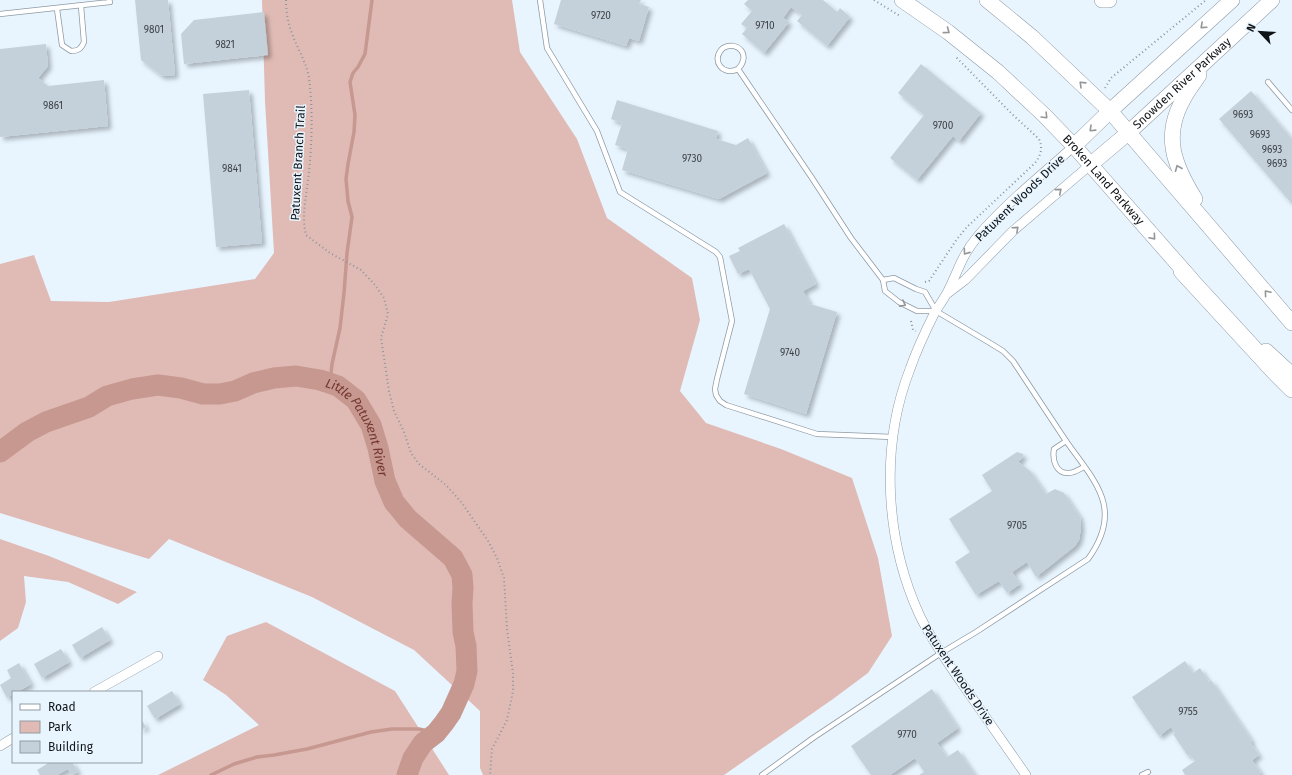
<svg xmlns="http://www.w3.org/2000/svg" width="1292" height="775" font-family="'Fira Sans',sans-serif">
<defs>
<filter id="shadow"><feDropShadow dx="3.5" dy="3.5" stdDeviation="2" flood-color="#0004"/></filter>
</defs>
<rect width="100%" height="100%" fill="#e8f5ff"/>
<g fill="#e0bbb5">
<polygon points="262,0 512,0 520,52 577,139 607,218 692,278 700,320 680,391 706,423 781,449 852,478 878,558 892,636 868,673 833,699 724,775 483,775 480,768 480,711 414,650 312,597 169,539 149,559 0,513 0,264 34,255 51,301 109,302 255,279 274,253 265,101"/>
<polygon points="0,539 49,556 137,592 118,604 68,582 24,576 26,602 18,628 0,641"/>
<polygon points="266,622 395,691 449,775 158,775 259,725 226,695 203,680 227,636"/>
</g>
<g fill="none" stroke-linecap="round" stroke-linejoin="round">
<g stroke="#c69890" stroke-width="3.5">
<polyline points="330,383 332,364 340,328 344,293 347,253 352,217 348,201 346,179 348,164 354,132 355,115 350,82 353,73 358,67 365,54 372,0"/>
<polyline points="211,775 234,764 257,757 274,755 307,749 371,732 392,729 419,729 436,733"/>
</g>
<path stroke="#c69890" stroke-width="21" id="s1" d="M0 452 27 432 46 422 89 407 107 396 132 389 158 385 181 388 203 394H220L235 391 253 383 274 378 296 376 320 380 338 386 356 400 371 425 378 448 385 481 394 502 408 519 453 558 462 575 463 588 462 603 463 632 466 646 467 671 464 684 451 713 444 723 436 733 423 743 413 758 407 775"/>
</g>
<g fill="#c4d1db" filter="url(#shadow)">
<polygon points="135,0 168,0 175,75 162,76 141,60"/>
<polygon points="561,0 641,0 639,4 649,7 639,41 629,38 626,46 554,24"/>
<polygon points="748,0 823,0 837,12 840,8 850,17 827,46 797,21 802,15 791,7 783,18 789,22 764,53 742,34 747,28 741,24 752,11 744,4"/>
<polygon points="264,12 268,55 184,64 181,34 194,20"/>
<polygon points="46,44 48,66 38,78 48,86 104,80 108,126 0,137 0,49"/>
<polygon points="921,64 981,113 959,141 953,136 917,180 890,158 924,115 898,93"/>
<polygon points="249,90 262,243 216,247 203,94"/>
<polygon points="1251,91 1292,139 1292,204 1219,119"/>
<polygon points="617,100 718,131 716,139 736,145 748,138 767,173 719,199 622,170 628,149 615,145 622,123 611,119"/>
<polygon points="784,224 816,284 803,291 810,304 837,312 806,414 744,394 770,309 749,269 738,274 729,256 740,251 738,248"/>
<polygon points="1017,452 1023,454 1023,457 1018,462 1030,471 1046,494 1055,489 1064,493 1080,517 1081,528 1079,540 1075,546 1036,577 1027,562 1012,572 1020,584 1007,593 999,581 976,595 955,562 970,552 949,519 992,491 982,475"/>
<polygon points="102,627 110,640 80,658 72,645"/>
<polygon points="61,649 69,662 42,678 34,664"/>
<polygon points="1185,661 1193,673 1200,668 1209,682 1211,680 1252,741 1250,742 1259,755 1252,760 1261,773 1259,775 1185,775 1182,770 1195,761 1190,755 1188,756 1173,734 1175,733 1171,727 1159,736 1132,697"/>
<polygon points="19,663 31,684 17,692 13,692 13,694 7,698 0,685 11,678 7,670"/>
<polygon points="932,689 958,728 937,743 947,757 958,750 975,775 919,775 924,772 915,758 890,775 871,775 851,746"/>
<polygon points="172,691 180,704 155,719 147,706"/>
<polygon points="141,719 146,727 141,730"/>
<polygon points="50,762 72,762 78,772 71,775 68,769 57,775 40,775 37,770"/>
</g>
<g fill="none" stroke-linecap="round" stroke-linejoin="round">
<g stroke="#8e9aa3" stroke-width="6">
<g id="lane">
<polyline points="540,0 547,48 597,131 620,192 716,252 720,257 732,321 717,379 715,389 716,395 720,401 726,405 817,434 893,437"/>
<path d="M57 9 62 45 71 51C78 51 81 49 84 42L81 6"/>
<polyline points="0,14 110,2 109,0"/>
<path d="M738 69C751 56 739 40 723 48 710 60 723 77 738 69L812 178 851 238 883 280 885 291 899 302 917 311H936"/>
<polyline points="1268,82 1292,110"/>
<path d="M883 280 894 278 916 289 925 292 936 311 990 343 1003 351 1013 361 1066 441 1054 449C1052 460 1056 474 1069 473 1074 473 1080 469 1084 467"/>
<path d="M762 775 813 738 941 653 976 632 1088 559C1124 509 1096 483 1066 441"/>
<polyline points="1142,775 1148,772"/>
</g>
</g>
<g stroke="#8e9aa3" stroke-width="10">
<g id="street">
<polyline points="948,293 965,280 1013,231 1090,165"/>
<polyline points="94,692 158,656"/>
<polyline points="0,746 13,738"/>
<path d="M1026 775C1004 744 983 713 961 682 946 660 930 638 919 614 885 539 880 446 910 369 917 349 926 330 935 312 939 306 943 300 947 293 958 272 961 256 978 236 1005 204 1042 175 1074 146"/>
</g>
</g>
<g stroke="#8e9aa3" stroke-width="16">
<g id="primary">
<path id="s2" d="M902 0 948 32 998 72 1044 115 1074 146 1191 279"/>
<polyline points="987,0 1032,37 1110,111 1292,323"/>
<polyline points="1102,0 1109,0"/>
<polyline points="1074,146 1110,111 1232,0"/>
<path id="s3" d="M1090 165 1128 133 1272 0"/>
<path d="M1195 199C1174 165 1162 136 1184 98 1188 90 1194 83 1199 75"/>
<polyline points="1266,351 1292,375"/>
</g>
</g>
<g stroke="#8e9aa3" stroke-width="18">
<polyline id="highway" points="1182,271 1275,372 1292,389"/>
</g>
<g stroke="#8c959c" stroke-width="2" stroke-dasharray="1 3" stroke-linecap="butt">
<path d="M286 0C286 14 289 28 295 41 300 53 307 65 309 78 313 109 312 141 309 172 307 194 301 214 306 235L330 253 361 270 375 285 384 298 388 314 381 338 389 391 394 411 404 432 411 453 419 464 446 485 462 503 488 541 497 558 504 578 507 629 513 673V691L507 720 492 749 490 775"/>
<polyline points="874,0 900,16"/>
<polyline points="1105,88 1111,78 1206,0"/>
<path d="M925 282 929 281 957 239 967 227 1035 163C1041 155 1043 148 1039 139L1012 114 955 56"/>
<polyline points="911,321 913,330 916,331"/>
</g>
<use href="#lane" stroke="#fff" stroke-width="4.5"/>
<use href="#street" stroke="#fff" stroke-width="9"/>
<use href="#primary" stroke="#fff" stroke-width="15"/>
<use href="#highway" stroke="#fff" stroke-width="17"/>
</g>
<defs><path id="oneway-chevron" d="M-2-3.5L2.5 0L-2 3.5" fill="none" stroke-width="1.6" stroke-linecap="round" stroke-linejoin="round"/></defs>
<g stroke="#939597">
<use href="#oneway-chevron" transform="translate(1203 26) rotate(138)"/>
<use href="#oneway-chevron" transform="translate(947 31) rotate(36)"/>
<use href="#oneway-chevron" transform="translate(1082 84) rotate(-136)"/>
<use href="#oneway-chevron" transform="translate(1045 116) rotate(46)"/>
<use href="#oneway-chevron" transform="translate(1092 129) rotate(136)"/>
<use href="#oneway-chevron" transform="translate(1178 168) rotate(-112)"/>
<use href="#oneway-chevron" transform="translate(1059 191) rotate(-40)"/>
<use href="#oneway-chevron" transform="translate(1016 229) rotate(-42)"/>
<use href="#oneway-chevron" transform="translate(1153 237) rotate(49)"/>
<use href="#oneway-chevron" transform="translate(966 252) rotate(125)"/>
<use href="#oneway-chevron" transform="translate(1267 293) rotate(-130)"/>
<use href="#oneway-chevron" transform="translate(903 304) rotate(28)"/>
</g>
<g text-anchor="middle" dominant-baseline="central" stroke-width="3" stroke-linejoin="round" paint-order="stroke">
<g font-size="10" fill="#3d4348">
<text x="601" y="16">9720</text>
<text x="765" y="26">9710</text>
<text x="154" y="30">9801</text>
<text x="225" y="45">9821</text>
<text x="53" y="106">9861</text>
<text x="1243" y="115">9693</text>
<text x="943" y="126">9700</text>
<text x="1260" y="135">9693</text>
<text x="1272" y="150">9693</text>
<text x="692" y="159">9730</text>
<text x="1277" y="164">9693</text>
<text x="232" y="169">9841</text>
<text x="790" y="353">9740</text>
<text x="1017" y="526">9705</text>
<text x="1188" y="712">9755</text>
<text x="907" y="735">9770</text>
</g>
<g font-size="12" fill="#101417" stroke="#e8f5ff">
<text stroke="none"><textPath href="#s3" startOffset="123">Snowden River Parkway</textPath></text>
<text transform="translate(298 163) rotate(-87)">Patuxent Branch Trail</text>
<text stroke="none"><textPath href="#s2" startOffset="271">Broken Land Parkway</textPath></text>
<text transform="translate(1020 198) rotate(-44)">Patuxent Woods Drive</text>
<text transform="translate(958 675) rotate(56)">Patuxent Woods Drive</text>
</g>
<g font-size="13" font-style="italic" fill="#74372f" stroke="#e8f5ff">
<text stroke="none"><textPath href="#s1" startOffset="405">Little Patuxent River</textPath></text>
</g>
</g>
<rect x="12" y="691" width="130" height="72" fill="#e8f5ff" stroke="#929ba2"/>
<rect x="20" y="704" width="20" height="6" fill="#ffffff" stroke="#929ba2"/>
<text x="48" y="711" font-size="12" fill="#101417">Road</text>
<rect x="20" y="721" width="20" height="12" fill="#e0bbb5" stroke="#929ba2"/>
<text x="48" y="731" font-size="12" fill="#101417">Park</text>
<rect x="20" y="741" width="20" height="12" fill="#c4d1db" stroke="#929ba2"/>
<text x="48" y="751" font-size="12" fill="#101417">Building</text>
<g transform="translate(1260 32) rotate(295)" stroke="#e8f5ff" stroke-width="3" paint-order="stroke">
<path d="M0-3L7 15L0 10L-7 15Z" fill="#101417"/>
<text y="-6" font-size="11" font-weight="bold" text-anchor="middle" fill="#101417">N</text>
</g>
</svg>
